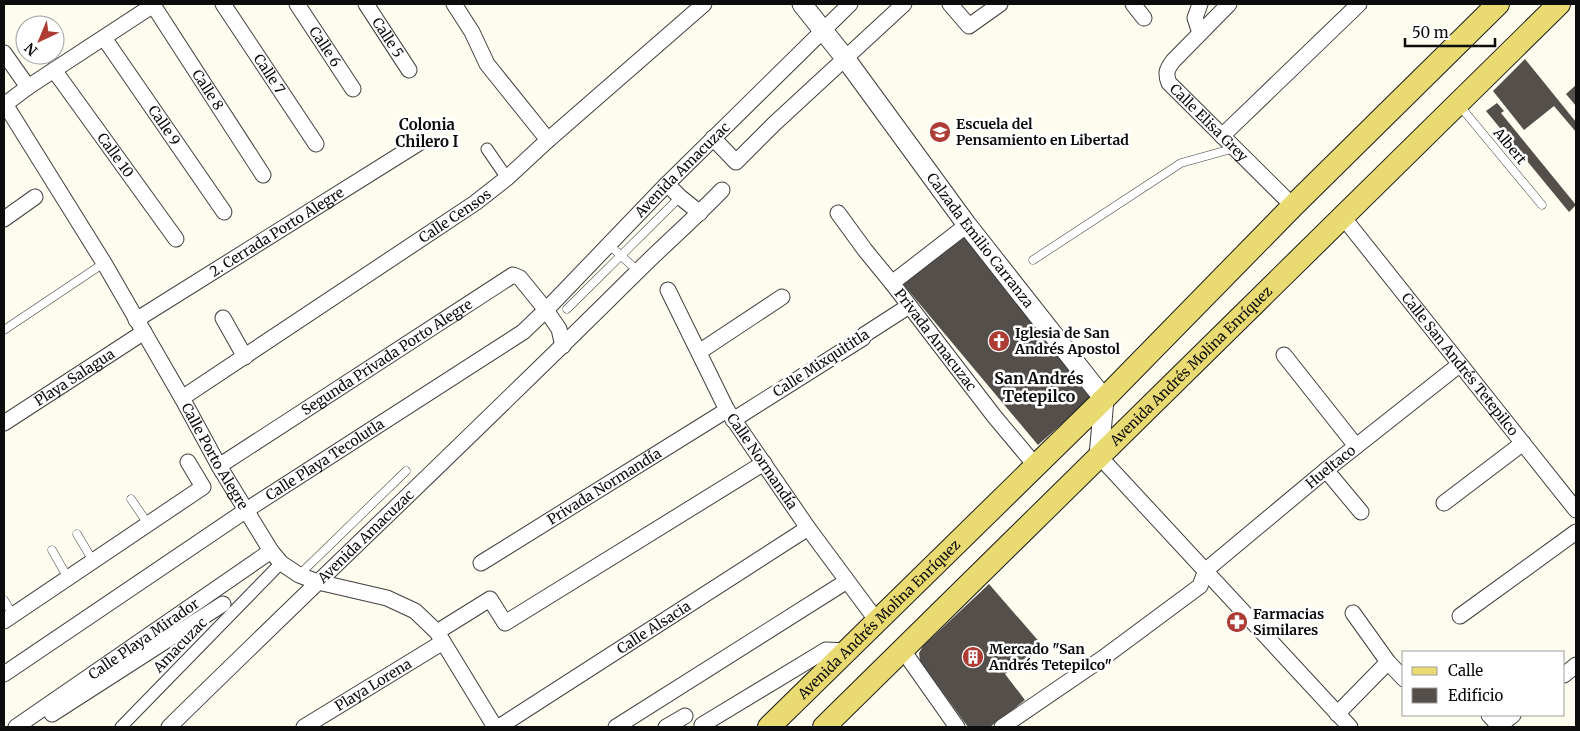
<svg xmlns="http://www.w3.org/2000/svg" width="1580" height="731" font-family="Merriweather,serif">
<rect width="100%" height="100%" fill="#fdfcee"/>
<g fill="#544f4a">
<polygon points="1525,59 1576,122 1576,132 1554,106 1524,130 1493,91"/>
<polygon points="1576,85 1576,106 1566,94"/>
<polygon points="1497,103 1504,111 1501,113 1576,205 1569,212 1486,111"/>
<polygon points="964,236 1091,398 1038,445 903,284"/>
<polygon points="989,584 1042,645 1005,674 1025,700 990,727 968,727 920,661 919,653 923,646"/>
</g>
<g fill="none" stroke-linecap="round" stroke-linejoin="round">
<g stroke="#3f3f3f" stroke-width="9">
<g id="service">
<polyline points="1459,105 1542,205"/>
<polyline points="608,244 638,271"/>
<polyline points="1033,260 1181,163 1235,148"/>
<polyline points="567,309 680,197"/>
<polyline points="4,330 104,263"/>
<polyline points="131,499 148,524"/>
<polyline points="77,534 93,561"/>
<polyline points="52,550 68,578"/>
<polyline points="299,575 406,471"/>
<polyline points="4,600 13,615"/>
</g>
</g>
<g stroke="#3f3f3f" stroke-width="13">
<g id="pedestrian">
<polyline points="487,149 507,178"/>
<polyline points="121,727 281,563"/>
</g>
</g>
<g stroke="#3f3f3f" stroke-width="17">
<g id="minor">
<path id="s1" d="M223 4 316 144"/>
<path id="s2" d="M297 4 353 89"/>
<path id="s3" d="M366 4 409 70"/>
<polyline points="454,4 472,32 487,64 548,140"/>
<polyline points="950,4 969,26 1000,4"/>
<polyline points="1133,4 1144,18"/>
<path id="s4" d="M1229 4 1173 61C1167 69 1165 73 1169 83L1293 206"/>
<path id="s5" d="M153 5 263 175"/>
<polyline points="1200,33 1195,18 1200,4"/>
<path id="s6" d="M104 38 224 212"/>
<polyline points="4,53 28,87"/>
<path id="s7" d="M54 70 176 239"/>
<path id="s8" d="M5 104 104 263 182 398 219 466 271 551 281 563 299 575 318 582 387 598 415 611 437 632 495 727"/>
<polyline points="4,105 28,87 155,4"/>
<polyline points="1222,136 1359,4"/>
<polyline points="713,138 736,162 774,124 904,4"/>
<polyline points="667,184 680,197 700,213"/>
<path id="s9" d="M838 213 865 250 892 283 994 416 1035 465"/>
<path id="s10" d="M1343 217 1576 510"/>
<polyline points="4,219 35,197"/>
<polyline points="892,283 967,225"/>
<path id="s11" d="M668 290 727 410 808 528 877 621"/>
<polyline points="223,318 245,357"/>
<path id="s12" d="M136 320 419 143"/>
<polyline points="699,352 782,297"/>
<polyline points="1284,355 1356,446"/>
<path id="s13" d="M182 398 475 203 507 178 548 140 704 4"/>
<polyline points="733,420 863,338 864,335 909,306"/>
<path id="s14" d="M4 423 144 332"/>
<polyline points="1099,456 1350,727"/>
<path id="s15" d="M219 466 513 275 520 278 546 310 559 329 563 346"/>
<polyline points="1326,470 1361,512"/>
<polyline points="1444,503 1523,443"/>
<path id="s16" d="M481 563 727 410"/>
<polyline points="1353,613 1388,662 1404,679"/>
<polyline points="1460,616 1576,532"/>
<polyline points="4,621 203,487 188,462"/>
<polyline points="437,632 490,599 505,623 764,463"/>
<polyline points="902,649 957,727"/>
<path id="s17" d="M4 674 245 511 523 332 546 310 667 184 850 4"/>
<polyline points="1564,675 1576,665"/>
<polyline points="52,714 223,604"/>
<polyline points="1337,714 1388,662"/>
<polyline points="1489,715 1500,727"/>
<polyline points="702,725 826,650 847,651"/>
<polyline points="1499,726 1513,715"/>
<path id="s18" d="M16 727 271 551"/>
<path id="s19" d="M169 727C324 575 482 426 636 273 664 245 694 219 722 190"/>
<path id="s20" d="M304 727 443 642"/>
<path id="s21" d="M499 727 808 528"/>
<polyline points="616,727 847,581"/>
<polyline points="666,727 685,716"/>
<path id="s22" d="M1002 727 1103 658 1200 586 1206 570 1326 470 1459 365"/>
</g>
</g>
<g stroke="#3f3f3f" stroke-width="21">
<g id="tertiary">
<path id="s23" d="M802 4 845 58 967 225 1104 399 1099 456"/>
</g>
</g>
<g stroke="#1d1d1d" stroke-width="24">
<g id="primary">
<path id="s24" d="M769 727 1104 399 1293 206 1498 4"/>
<path id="s25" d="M824 727 1559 4"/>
</g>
</g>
<use href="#service" stroke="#fff" stroke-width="8"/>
<use href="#pedestrian" stroke="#fff" stroke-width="11"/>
<use href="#minor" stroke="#fff" stroke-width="15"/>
<use href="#tertiary" stroke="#fff" stroke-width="19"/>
<use href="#primary" stroke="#e9da71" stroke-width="22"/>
</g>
<defs>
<g id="school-disc" transform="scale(1.125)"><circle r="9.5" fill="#ad3c34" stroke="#fff"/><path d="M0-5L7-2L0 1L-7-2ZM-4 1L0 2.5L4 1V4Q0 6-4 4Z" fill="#fff"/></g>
<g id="church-disc" transform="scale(1.125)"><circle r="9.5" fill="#ad3c34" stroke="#fff"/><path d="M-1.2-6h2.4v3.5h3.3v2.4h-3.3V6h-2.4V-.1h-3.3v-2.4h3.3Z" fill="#fff"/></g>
<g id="pharmacy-disc" transform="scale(1.125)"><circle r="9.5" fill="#ad3c34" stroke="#fff"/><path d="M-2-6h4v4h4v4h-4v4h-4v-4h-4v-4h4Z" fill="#fff"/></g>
<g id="building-disc" transform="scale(1.125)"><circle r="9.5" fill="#ad3c34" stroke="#fff"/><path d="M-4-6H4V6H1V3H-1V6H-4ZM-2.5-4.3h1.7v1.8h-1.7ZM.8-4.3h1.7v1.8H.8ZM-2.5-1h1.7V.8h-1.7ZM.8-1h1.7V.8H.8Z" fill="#fff"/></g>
</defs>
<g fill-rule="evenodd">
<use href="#school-disc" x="940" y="132"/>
<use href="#church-disc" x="999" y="341"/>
<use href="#pharmacy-disc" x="1237" y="622"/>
<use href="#building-disc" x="973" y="657"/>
</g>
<g text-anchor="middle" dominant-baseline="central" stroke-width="5" stroke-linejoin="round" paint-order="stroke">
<g font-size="14" fill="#0c0c0c" stroke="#fff">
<text stroke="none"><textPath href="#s3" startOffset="40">Calle 5</textPath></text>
<text stroke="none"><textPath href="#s2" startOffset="51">Calle 6</textPath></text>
<text stroke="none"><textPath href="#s1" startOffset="84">Calle 7</textPath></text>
<text stroke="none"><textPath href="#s5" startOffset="101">Calle 8</textPath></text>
<text stroke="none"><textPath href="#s4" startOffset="160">Calle Elisa Grey</textPath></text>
<text stroke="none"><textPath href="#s6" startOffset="106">Calle 9</textPath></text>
<text transform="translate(1510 146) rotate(50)">Albert</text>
<text stroke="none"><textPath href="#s7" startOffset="105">Calle 10</textPath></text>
<text stroke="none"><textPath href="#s17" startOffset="849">Avenida Amacuzac</textPath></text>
<text stroke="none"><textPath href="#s13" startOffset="328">Calle Censos</textPath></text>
<text stroke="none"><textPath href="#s12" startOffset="166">2. Cerrada Porto Alegre</textPath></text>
<text stroke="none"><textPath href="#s23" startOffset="296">Calzada Emilio Carranza</textPath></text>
<text stroke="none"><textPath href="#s9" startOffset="160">Privada Amacuzac</textPath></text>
<text stroke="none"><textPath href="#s15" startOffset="200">Segunda Privada Porto Alegre</textPath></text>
<text transform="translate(821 363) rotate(-33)">Calle Mixquititla</text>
<text stroke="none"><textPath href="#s10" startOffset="188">Calle San Andrés Tetepilco</textPath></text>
<text stroke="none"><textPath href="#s25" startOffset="515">Avenida Andrés Molina Enríquez</textPath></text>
<text stroke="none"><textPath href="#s14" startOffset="84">Playa Salagua</textPath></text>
<text stroke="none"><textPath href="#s8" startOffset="410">Calle Porto Alegre</textPath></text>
<text stroke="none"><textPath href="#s17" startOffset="386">Calle Playa Tecolutla</textPath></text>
<text stroke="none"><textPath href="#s11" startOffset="196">Calle Normandía</textPath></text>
<text stroke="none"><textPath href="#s22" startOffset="422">Hueltaco</textPath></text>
<text stroke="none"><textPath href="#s16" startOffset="145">Privada Normandía</textPath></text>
<text stroke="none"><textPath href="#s19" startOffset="274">Avenida Amacuzac</textPath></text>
<text stroke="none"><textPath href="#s24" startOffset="154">Avenida Andrés Molina Enríquez</textPath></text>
<text stroke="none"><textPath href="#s21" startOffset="184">Calle Alsacia</textPath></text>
<text stroke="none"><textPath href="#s18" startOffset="155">Calle Playa Mirador</textPath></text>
<text transform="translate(180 645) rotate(-46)">Amacuzac</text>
<text stroke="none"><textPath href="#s20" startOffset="81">Playa Lorena</textPath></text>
</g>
<g font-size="14" font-weight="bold" fill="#0c0c0c" stroke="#fff" text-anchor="start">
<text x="956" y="124">Escuela del<tspan x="956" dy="16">Pensamiento en Libertad</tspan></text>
<text x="1015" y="333">Iglesia de San<tspan x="1015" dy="16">Andrés Apostol</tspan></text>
<text x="1253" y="614">Farmacias<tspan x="1253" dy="16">Similares</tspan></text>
<text x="989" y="649">Mercado "San<tspan x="989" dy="16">Andrés Tetepilco"</tspan></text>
</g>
<g font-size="15" font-weight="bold" fill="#0c0c0c" stroke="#fff">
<text x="427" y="124">Colonia<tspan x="427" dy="17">Chilero I</tspan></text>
</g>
<g font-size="16" font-weight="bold" fill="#0c0c0c" stroke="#fff">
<text x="1039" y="378">San Andrés<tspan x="1039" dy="18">Tetepilco</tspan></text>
</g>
</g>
<rect width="1580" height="731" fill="none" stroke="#0c0c0c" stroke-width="10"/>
<rect x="1402" y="651" width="162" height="65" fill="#ffffff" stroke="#9e9e9e"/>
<rect x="1412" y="667" width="25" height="8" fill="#e9da71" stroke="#9e9e9e"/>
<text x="1448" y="676" font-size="15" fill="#0c0c0c">Calle</text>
<rect x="1412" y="688" width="25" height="15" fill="#544f4a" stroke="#9e9e9e"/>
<text x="1448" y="701" font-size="15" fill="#0c0c0c">Edificio</text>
<g transform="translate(40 40) rotate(224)"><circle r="24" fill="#ffffff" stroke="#9e9e9e"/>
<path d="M0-4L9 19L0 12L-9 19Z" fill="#ad3c34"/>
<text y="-8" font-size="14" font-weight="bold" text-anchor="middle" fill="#0c0c0c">N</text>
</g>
<path d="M1405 38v8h90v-8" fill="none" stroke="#0c0c0c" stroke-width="2.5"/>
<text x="1412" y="38" font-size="15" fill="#0c0c0c" stroke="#ffffff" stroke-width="4" paint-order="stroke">50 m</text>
</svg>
